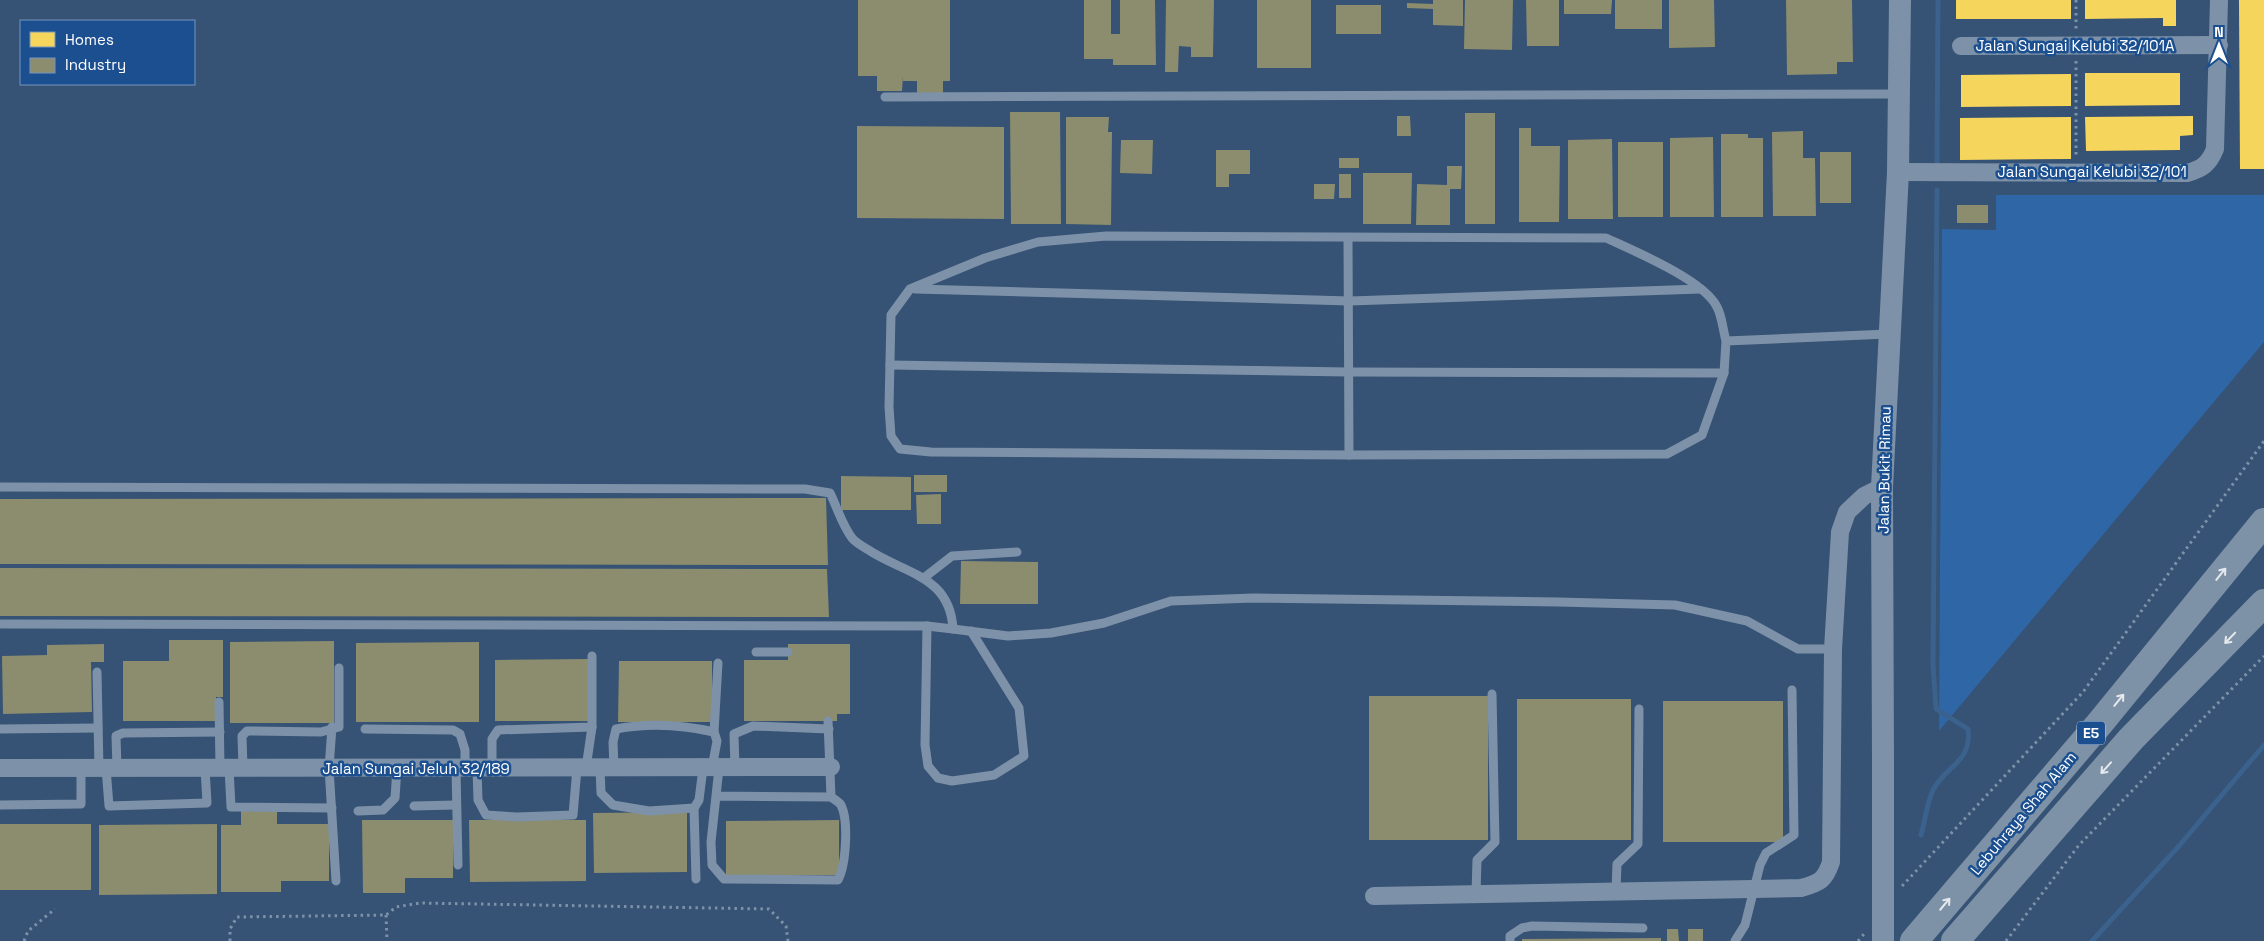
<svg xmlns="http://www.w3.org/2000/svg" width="2264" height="941" font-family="'Space Grotesk',sans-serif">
<rect width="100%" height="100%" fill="#365274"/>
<polygon fill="#2f66a5" points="1996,195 2264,195 2264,342 1939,731 1942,229 1996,230"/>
<g fill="#f6d55c">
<rect x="1956" y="0" width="115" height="19"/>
<polygon points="2085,0 2176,0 2176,26 2163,26 2163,18 2085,19"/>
<polygon points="2239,0 2264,0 2264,169 2240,169"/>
<polygon points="2085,73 2180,73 2180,105 2085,106"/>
<polygon points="2071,74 2071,106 1961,107 1961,75"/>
<polygon points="2193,116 2193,135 2180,136 2180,150 2086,151 2085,117"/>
<polygon points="2071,117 2071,159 1960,160 1960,118"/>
</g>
<g fill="#8c8c6e">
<polygon points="858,0 950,0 950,81 943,81 943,93 917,93 917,81 903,81 903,76 902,91 877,91 877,76 858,76"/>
<polygon points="1084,0 1111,0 1111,34 1120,34 1120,0 1155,0 1156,65 1113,65 1113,59 1084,59"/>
<polygon points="1166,0 1214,0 1213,57 1191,57 1191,47 1179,46 1178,72 1165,72"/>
<rect x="1257" y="0" width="54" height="68"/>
<polygon points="1433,0 1463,0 1463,26 1433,25 1433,9 1407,8 1407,3 1433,4"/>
<polygon points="1465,0 1513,0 1512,50 1464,49"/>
<polygon points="1526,0 1559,0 1559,46 1527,46"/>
<polygon points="1564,0 1612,0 1611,14 1564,14"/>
<rect x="1615" y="0" width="47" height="29"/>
<polygon points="1669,0 1714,0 1715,47 1669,48"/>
<polygon points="1786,0 1852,0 1853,62 1837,62 1837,74 1787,75"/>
<rect x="1336" y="5" width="45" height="29"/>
<polygon points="1010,112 1060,112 1061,224 1011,224"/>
<rect x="1465" y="113" width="30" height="111"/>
<polygon points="1397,116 1410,116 1411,136 1397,136"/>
<polygon points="1066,117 1109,117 1108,132 1112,132 1111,225 1066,224"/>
<polygon points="857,126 1004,127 1004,219 857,218"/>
<polygon points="1519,128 1531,128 1531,146 1560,146 1559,222 1519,222"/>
<polygon points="1803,131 1803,158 1815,158 1816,216 1773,216 1772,132"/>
<polygon points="1721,134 1748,134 1748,138 1763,138 1763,217 1721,217"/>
<polygon points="1713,137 1714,217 1670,217 1670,138"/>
<polygon points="1612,139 1613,219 1568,219 1568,140"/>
<polygon points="1121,140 1153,140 1152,174 1120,173"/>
<rect x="1618" y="142" width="45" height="75"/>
<polygon points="1216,150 1250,150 1250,174 1229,174 1229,187 1216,187"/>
<rect x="1820" y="152" width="31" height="51"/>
<rect x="1339" y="158" width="20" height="10"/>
<polygon points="1447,166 1462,166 1461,189 1450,189 1450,225 1416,225 1417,184 1447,185"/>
<polygon points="1363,173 1412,173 1411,224 1363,224"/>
<rect x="1339" y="174" width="12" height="24"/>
<polygon points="1314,184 1335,184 1334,199 1314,199"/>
<rect x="1957" y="205" width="31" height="18"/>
<rect x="914" y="475" width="33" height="17"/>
<polygon points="841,476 911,477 911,510 841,510"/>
<polygon points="941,494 941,524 917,524 916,495"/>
<polygon points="826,498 828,565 0,564 0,499"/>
<polygon points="961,561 1038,562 1038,604 960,604"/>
<polygon points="0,568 827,569 829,617 0,616"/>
<polygon points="169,640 223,640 223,697 216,697 216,721 123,721 123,661 169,661"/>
<polygon points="334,641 334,723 230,723 230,642"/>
<polygon points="479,642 479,722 356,722 356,643"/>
<polygon points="104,644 104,662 91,662 92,712 3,714 2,656 47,655 47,645"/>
<polygon points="788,644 850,644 850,714 837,714 837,721 744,721 744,660 788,660"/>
<polygon points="589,659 589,721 495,721 495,660"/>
<polygon points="619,661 712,661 712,722 618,722"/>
<rect x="1369" y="696" width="119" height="144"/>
<rect x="1517" y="699" width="114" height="141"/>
<rect x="1663" y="701" width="120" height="141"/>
<polygon points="241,809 277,809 277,824 329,824 329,881 281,881 281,892 221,892 221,825 241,825"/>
<polygon points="687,812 687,872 594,873 593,813"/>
<polygon points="362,820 453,820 453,878 405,878 405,893 363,893"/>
<polygon points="469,820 586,820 586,881 470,882"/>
<polygon points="839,820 839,875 726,875 726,821"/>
<rect x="0" y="824" width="91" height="66"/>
<polygon points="217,824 217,894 99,895 99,825"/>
<polygon points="1667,929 1678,929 1679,941 1667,941"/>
<rect x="1688" y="929" width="15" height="12"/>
<polygon points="1661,938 1661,941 1522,941 1522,939"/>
</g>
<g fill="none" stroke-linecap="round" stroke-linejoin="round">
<g stroke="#3b618d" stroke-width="5">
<polyline points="1937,164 1938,0"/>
<path d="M1921 835C1925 821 1927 803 1933 790 1946 765 1972 763 1968 729L1936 709 1933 665 1937 190"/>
<polyline points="2092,941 2179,846 2264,745"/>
</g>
<g stroke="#7d92a8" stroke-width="3" stroke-dasharray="2.5 4" stroke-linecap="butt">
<polyline points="2076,0 2076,29"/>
<polyline points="2076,61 2076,157"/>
<polyline points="1902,886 2083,692 2264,441"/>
<polyline points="386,915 387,941"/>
<polyline points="24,941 28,931 55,909"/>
<polyline points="230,941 230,929 237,917 386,915 396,907 420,903 769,909 786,926 788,941"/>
<polyline points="1858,941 1864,934"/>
<polyline points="2006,941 2079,845 2264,656"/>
</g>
<g stroke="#7d92a8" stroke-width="9">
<polyline points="885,97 1897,94"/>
<polyline points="1348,238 1349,455"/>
<polyline points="915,289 1350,301 1701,289"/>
<path d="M1726 341 1724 373 1702 435 1667 454 1349 455 931 452 900 449 891 436 889 407 891 315 910 289 985 258 1038 242 1106 236 1606 238C1634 251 1704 280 1717 307 1722 316 1723 330 1726 341L1888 334"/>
<polyline points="890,365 1348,372 1724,373"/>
<path d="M0 487 805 489 830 493C837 507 842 525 852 538 855 542 862 546 867 549 904 574 950 575 953 629L1008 636 1051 633 1104 623 1171 601 1253 598 1558 602 1675 605 1747 621 1798 649H1833"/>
<polyline points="925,577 952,556 1017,552"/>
<polyline points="0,624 927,626 953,629"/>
<polyline points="927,626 925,745 928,766 938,778 952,781 994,775 1024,756 1019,708 971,631"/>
<polyline points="756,652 788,652"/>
<polyline points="97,672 99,768"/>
<polyline points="219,702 220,768"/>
<polyline points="828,721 831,797"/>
<polyline points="332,727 329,768 336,881"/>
<polyline points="0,729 98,728"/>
<polyline points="365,729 453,730 460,734 465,750 465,768"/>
<polyline points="714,732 718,663"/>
<polyline points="106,768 109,806 207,803 205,768"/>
<polyline points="117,768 116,736 123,733 220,732"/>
<polyline points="229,768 231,807 332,808"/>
<polyline points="243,768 242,736 247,731 321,732 339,727 339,668"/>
<polyline points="456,768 458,865"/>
<polyline points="477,768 478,800 486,815 517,817 573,815 577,768"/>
<polyline points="492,768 492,739 498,730 592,727 592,656"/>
<polyline points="586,768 592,727"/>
<polyline points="600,768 601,793 613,805 649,811 694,808 699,800 703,768"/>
<path d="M614 768 613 742 616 729C648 723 683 725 714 732L717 741 712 768"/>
<polyline points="735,768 734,734 753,726 829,729"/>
<path d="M716 796 831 797C834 799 839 802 841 805 849 821 846 865 838 880L724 879 712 865 711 842 719 768"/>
<polyline points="0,805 81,804 81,768"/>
<polyline points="414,806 455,805"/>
<polyline points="694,808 696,879"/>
<polyline points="358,811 383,810 395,798 397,768"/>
<polyline points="1616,891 1617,864 1638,844 1639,709"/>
<polyline points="1476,893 1477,860 1495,842 1492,694"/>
<polyline points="1510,941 1510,936 1522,928 1532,926 1643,928"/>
<polyline points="1735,941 1745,925 1760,865 1766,853 1794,835 1792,690"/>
</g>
<g stroke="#7d92a8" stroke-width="18">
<polyline points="1961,46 2219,45"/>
<path d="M1898 172 2187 173C2202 169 2209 164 2215 149L2219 0"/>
<polyline points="0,768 831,767"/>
<path d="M1374 896 1801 888C1820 883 1825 880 1831 862L1833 649 1840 532 1847 512 1864 496 1882 487"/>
</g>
<polyline stroke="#7d92a8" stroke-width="22" points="1883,762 1882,487 1898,172 1900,0"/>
<g stroke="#7e92a7" stroke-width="28">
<polyline points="1914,941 2100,723 2264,522"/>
<polyline points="1955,941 2131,739 2264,603"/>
</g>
<polyline stroke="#7d92a8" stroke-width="22" points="1883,762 1883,941"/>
</g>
<defs><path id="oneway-shaft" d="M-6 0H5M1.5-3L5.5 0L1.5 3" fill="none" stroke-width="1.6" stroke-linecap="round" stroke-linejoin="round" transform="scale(1.25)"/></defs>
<g stroke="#e5e9ed">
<use href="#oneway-shaft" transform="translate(2221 574) rotate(-51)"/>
<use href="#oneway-shaft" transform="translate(2230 638) rotate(134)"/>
<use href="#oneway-shaft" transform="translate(2119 700) rotate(-51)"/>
<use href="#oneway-shaft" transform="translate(2106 768) rotate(132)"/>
<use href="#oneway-shaft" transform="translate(1945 904) rotate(-50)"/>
</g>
<g text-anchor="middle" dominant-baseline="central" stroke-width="5" stroke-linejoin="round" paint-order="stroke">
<rect fill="#1b4f8f" stroke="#bbcadd" stroke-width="1" x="2077" y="721.5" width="28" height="23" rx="4"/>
<g font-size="14" font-weight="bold" fill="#fff">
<text x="2091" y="733">E5</text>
</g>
<g font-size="15" fill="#fff" stroke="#1b4f8f">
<text x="2075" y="45">Jalan Sungai Kelubi 32/101A</text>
<text x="2092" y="171">Jalan Sungai Kelubi 32/101</text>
<text transform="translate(1884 470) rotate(-89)">Jalan Bukit Rimau</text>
<text x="416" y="768">Jalan Sungai Jeluh 32/189</text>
<text transform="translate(2023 813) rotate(-50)">Lebuhraya Shah Alam</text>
</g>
</g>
<rect x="20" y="20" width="175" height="65" fill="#1b4f8f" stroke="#7695bc"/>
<rect x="30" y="32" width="25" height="15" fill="#f6d55c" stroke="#7695bc"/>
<text x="65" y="45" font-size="15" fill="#ffffff">Homes</text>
<rect x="30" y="58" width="25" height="15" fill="#8c8c6e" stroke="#7695bc"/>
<text x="65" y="70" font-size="15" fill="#ffffff">Industry</text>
<g transform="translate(2219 45)" stroke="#1b4f8f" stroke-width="4" paint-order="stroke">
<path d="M0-4L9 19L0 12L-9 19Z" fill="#ffffff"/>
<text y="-8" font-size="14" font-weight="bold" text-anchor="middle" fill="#ffffff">N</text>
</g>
</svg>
